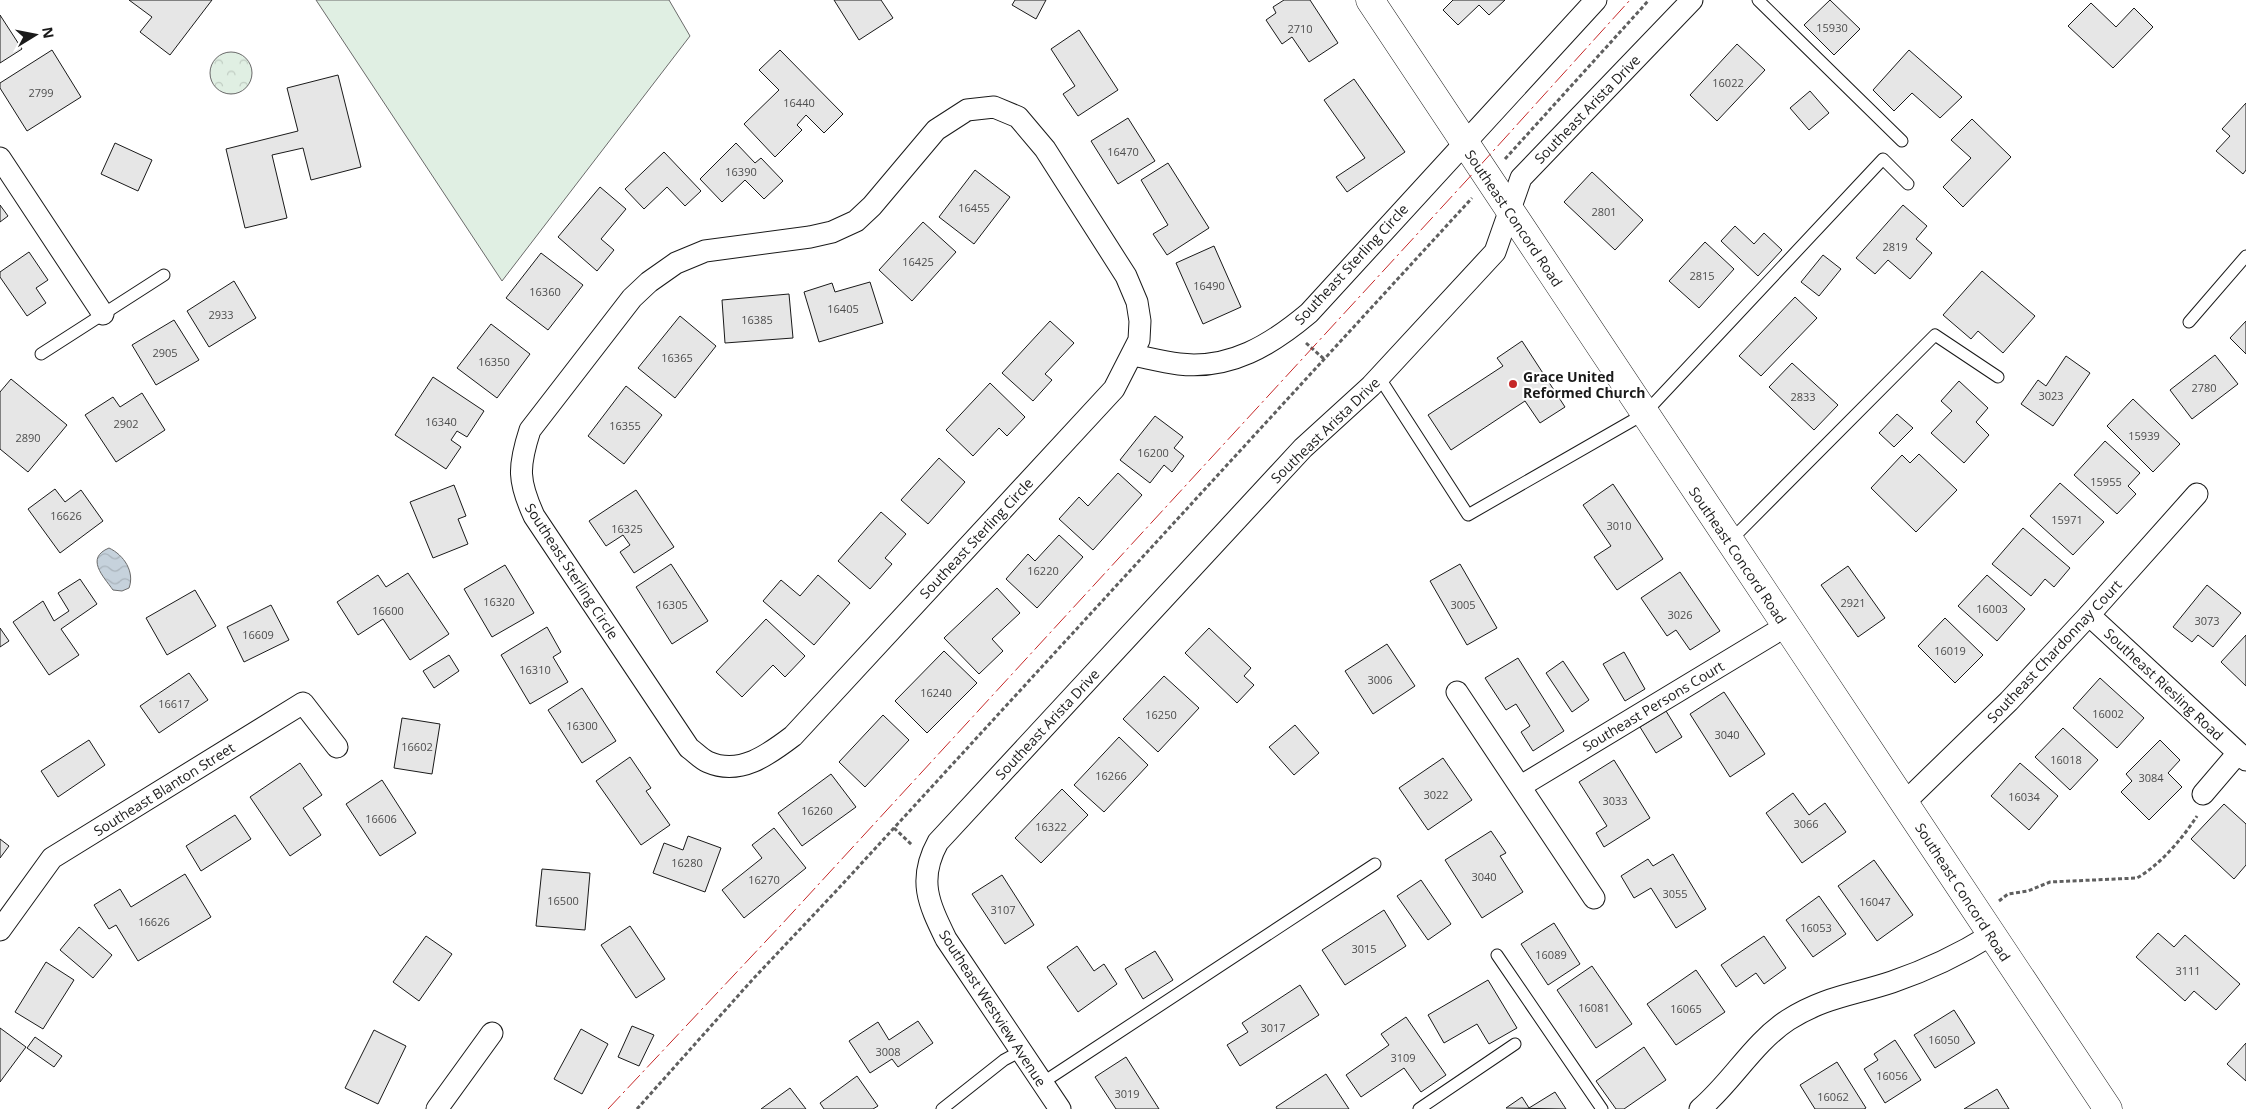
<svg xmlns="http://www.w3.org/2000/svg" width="2246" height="1109" font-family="'Open Sans',sans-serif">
<defs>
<pattern id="park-crowns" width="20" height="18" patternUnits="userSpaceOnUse" patternTransform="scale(1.25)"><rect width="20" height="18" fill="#e0efe3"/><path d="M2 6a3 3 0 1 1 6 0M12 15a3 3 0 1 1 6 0" fill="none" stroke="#c0ccc2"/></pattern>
<pattern id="water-waves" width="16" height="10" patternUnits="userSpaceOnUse" patternTransform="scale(1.25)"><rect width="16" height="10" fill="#c6d2dc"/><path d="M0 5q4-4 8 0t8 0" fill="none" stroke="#aab4bc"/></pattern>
</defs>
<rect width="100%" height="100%" fill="#fff"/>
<polygon fill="#e0efe3" stroke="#6a6a6a" points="316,0 669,0 690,36 502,281"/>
<circle fill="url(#park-crowns)" stroke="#6a6a6a" cx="231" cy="73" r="21"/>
<path fill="url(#water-waves)" stroke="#6a6a6a" d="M109 548C124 555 135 572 129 588L122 591 113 590C103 576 85 558 109 548Z"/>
<g fill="#e6e6e6" stroke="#1a1a1a">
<polygon points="129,0 212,0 170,55 140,32 152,17"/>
<polygon points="834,0 881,0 893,18 859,40"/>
<polygon points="1015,0 1046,0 1036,19 1012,5"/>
<polygon points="1284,0 1310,0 1338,43 1309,62 1292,37 1282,44 1266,20 1276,13 1273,7"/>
<polygon points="1453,0 1505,0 1489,15 1479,5 1458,25 1443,10"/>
<polygon points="1830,0 1860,29 1834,55 1804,25"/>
<polygon points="2091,3 2116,27 2134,8 2153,27 2113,68 2068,26"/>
<polygon points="0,15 22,49 0,63"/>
<polygon points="1079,30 1118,90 1078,116 1063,94 1075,86 1051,49"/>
<polygon points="1737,44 1765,70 1717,121 1690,95"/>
<polygon points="52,50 81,97 27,131 0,88 0,83"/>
<polygon points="780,50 843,114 824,133 806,115 797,125 802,130 775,157 744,124 779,90 759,70"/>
<polygon points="1909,50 1962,97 1940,118 1912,93 1894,111 1873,90"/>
<polygon points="338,75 361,167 311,180 303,148 272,155 287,218 245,228 226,149 298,131 287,88"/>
<polygon points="1354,79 1405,152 1347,192 1336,177 1365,158 1324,100"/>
<polygon points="1810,91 1829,113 1809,130 1790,108"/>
<polygon points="2246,103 2246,170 2243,174 2216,151 2230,136 2222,129"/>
<polygon points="1128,118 1155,161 1118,184 1091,141"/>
<polygon points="1972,119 2011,157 1963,207 1943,187 1971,158 1951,140"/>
<polygon points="115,143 152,160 138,191 101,174"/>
<polygon points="736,143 755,163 761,158 783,181 764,199 745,180 722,202 700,179"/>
<polygon points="664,152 701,191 685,206 667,187 644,209 625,189"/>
<polygon points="1168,163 1209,228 1167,255 1153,234 1168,225 1141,180"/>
<polygon points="975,170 1010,197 974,244 939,217"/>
<polygon points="1592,172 1643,220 1615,250 1564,202"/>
<polygon points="600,187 626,209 601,239 614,250 597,271 558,237"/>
<polygon points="0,205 8,216 0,222"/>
<polygon points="1903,205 1927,226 1916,239 1932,253 1910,279 1888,260 1875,274 1856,258"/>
<polygon points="923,222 956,252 912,301 879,270"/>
<polygon points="1735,226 1754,244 1764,233 1782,250 1758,276 1721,241"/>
<polygon points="1705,242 1734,269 1699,308 1669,281"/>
<polygon points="1214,246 1241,307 1203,324 1176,263"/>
<polygon points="29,252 48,280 36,288 46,303 27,316 0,277 0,272"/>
<polygon points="541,253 583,285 548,330 506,298"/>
<polygon points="1823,255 1841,269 1819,296 1801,282"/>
<polygon points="1982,271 2035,316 2003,353 1978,331 1971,339 1943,315"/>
<polygon points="234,281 256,318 209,347 187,311"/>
<polygon points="870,282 883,323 819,342 804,292 832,283 835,292"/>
<polygon points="789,294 793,338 725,343 722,300"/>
<polygon points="1795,297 1817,318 1761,376 1739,356"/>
<polygon points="680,316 716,346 675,398 638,368"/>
<polygon points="174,320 199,360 156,385 132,345"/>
<polygon points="1050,321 1074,343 1045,374 1052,380 1033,401 1002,373"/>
<polygon points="2246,321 2246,354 2230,338"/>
<polygon points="491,324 530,354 497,398 457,368"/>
<polygon points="1522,341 1565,407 1540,423 1525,401 1451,450 1428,415 1503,366 1497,358"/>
<polygon points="2215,355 2238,384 2192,419 2170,390"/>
<polygon points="2066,356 2090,373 2053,426 2021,404 2038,380 2046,386"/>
<polygon points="1792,363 1838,405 1814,430 1769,387"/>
<polygon points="433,377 484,411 467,437 457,431 451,440 461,447 446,469 395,435"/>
<polygon points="11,379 67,425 28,472 0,449 0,392"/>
<polygon points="1959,381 1988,408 1976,422 1989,435 1964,463 1931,433 1952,411 1941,401"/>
<polygon points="990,383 1025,417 1007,436 999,428 973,456 946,430"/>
<polygon points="626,386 662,415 624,464 588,436"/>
<polygon points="142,393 165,430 116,462 85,415 113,397 120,407"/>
<polygon points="2133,399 2180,444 2153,472 2107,426"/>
<polygon points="1897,414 1913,428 1894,447 1879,433"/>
<polygon points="1155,416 1183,437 1174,448 1184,456 1172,472 1164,465 1150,483 1120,460"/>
<polygon points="2105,441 2140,473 2128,486 2136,494 2117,514 2074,475"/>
<polygon points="1919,454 1957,490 1916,532 1871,488 1902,455 1910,463"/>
<polygon points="939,458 965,482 928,524 901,500"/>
<polygon points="1118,473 1142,495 1093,550 1059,519 1079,497 1088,506"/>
<polygon points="2060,483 2104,522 2073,555 2030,516"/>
<polygon points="1613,484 1663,559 1617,590 1594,557 1611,546 1583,505"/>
<polygon points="454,485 466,516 458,519 468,544 433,558 410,502"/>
<polygon points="55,489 65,502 81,490 103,521 60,553 28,509"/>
<polygon points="636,490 674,547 634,573 620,552 630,545 623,535 606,546 589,521"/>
<polygon points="881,512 906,534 885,558 892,564 870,589 838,561"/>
<polygon points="2023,528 2070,568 2054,587 2045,579 2031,596 1992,564"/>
<polygon points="1059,535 1083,557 1037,608 1006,579 1028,554 1035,561"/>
<polygon points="671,564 708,621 672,644 636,587"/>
<polygon points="1460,564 1497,628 1467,645 1430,581"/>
<polygon points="505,565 534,613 492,637 464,589"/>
<polygon points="1848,566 1885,618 1858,637 1821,585"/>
<polygon points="1680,572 1720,631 1690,650 1676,630 1667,636 1641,598"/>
<polygon points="408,573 449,634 410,660 383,619 358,635 337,602 378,575 386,587"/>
<polygon points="818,575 850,603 814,645 763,601 781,580 800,596"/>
<polygon points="1987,575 2025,609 1997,641 1958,606"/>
<polygon points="80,579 97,604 61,629 79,655 49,675 13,622 43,601 54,621 69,611 58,593"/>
<polygon points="2207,585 2241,613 2213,647 2198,635 2192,642 2173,627"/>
<polygon points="997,588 1020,613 992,639 1003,651 979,674 944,638"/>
<polygon points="195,590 216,626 167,655 146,618"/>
<polygon points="271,605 289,640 244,662 227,627"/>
<polygon points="1945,618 1983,655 1955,683 1918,646"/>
<polygon points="766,619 805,656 785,677 773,665 742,697 716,672"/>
<polygon points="547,627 561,652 553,657 568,682 530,704 501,655"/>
<polygon points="0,628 9,641 0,647"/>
<polygon points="1209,628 1251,668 1244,676 1254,685 1237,703 1185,653"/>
<polygon points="2246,635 2246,686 2221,662"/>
<polygon points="1387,644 1415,686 1373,714 1345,671"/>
<polygon points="944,651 977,683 927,733 895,701"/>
<polygon points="1624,652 1645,689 1625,701 1603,664"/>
<polygon points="449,655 459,671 434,688 423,671"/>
<polygon points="1518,658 1564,731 1533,751 1521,732 1530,726 1516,704 1506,710 1485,678"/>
<polygon points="1563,661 1589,700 1572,712 1546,673"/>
<polygon points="189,673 208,700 159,733 140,706"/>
<polygon points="1164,676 1199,708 1158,752 1123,719"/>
<polygon points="2100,678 2144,718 2117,748 2073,708"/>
<polygon points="582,688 616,741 582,763 548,710"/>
<polygon points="1724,692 1765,754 1730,777 1690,714"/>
<polygon points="1666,711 1682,737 1656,753 1640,727"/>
<polygon points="883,715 909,740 865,787 839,762"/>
<polygon points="402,718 440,724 432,774 394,768"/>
<polygon points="1295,725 1319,753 1294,775 1269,747"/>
<polygon points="2063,728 2098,760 2070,790 2035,757"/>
<polygon points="1119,737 1148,765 1104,812 1074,785"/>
<polygon points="89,740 105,765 58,797 41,771"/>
<polygon points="2160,740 2180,760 2168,773 2182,787 2149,820 2121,792 2132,781 2126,774"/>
<polygon points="630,757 651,788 646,791 670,825 641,845 596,781"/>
<polygon points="1443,758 1472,800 1428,830 1399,788"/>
<polygon points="1614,760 1650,818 1604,847 1596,833 1607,826 1579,782"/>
<polygon points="300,763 322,795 303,808 321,835 290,856 250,797"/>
<polygon points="2020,763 2058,796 2029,830 1991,796"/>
<polygon points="831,774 856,807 802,846 778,813"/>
<polygon points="382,780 416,833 380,856 346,804"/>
<polygon points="1062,789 1088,815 1041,863 1015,838"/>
<polygon points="1793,793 1809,815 1825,803 1846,832 1802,863 1766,813"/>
<polygon points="2224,804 2246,824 2246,865 2234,879 2191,839"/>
<polygon points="235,815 251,839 201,871 186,846"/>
<polygon points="774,828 806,868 744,918 722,890 762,858 752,845"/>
<polygon points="1491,831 1506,853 1500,856 1523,892 1482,918 1445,860"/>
<polygon points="688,836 721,848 705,892 653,873 664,843 683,850"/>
<polygon points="0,839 9,846 0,858"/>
<polygon points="1673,854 1706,909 1676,928 1651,888 1634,898 1621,876 1648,859 1653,866"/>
<polygon points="1874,860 1913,915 1877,941 1838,886"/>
<polygon points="542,869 590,873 585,930 536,926"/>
<polygon points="185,874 211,917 138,961 116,925 109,929 94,905 120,889 131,907"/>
<polygon points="1002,875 1034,925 1005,944 972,894"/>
<polygon points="1421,880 1451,924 1428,940 1397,896"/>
<polygon points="1819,896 1846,934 1813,957 1786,920"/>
<polygon points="1384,910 1406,946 1345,985 1322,950"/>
<polygon points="1554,923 1580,964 1548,985 1521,944"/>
<polygon points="630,926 665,979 636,998 601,945"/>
<polygon points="79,927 112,955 93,978 60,950"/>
<polygon points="2158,933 2174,947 2185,935 2240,984 2216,1010 2194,991 2185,1001 2136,957"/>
<polygon points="426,936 452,954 419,1001 393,982"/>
<polygon points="1764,936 1786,968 1764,984 1756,973 1736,987 1721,965"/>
<polygon points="1077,946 1094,971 1104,964 1117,984 1078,1012 1047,967"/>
<polygon points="1155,951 1173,980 1143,999 1125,969"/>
<polygon points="46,962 74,980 43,1029 15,1012"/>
<polygon points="1592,966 1632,1024 1596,1048 1557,990"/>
<polygon points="1696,970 1725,1012 1676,1045 1647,1004"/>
<polygon points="1488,980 1517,1028 1489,1044 1477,1024 1444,1043 1428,1015"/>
<polygon points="1300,985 1319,1015 1240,1066 1227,1045 1248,1032 1242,1023"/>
<polygon points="1954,1010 1975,1043 1935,1068 1914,1035"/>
<polygon points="1406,1017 1446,1075 1421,1092 1404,1068 1361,1097 1346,1075 1389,1045 1381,1034"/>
<polygon points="918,1021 933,1043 898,1067 892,1059 870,1073 849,1041 878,1022 889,1040"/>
<polygon points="632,1026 654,1035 639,1066 618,1057"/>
<polygon points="0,1028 26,1047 0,1082"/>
<polygon points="581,1029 608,1044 582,1094 554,1079"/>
<polygon points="374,1030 406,1046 378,1104 345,1088"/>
<polygon points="35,1037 62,1056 54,1067 27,1048"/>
<polygon points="1895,1040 1921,1080 1885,1103 1864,1069 1878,1060 1874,1054"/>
<polygon points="2246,1043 2246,1081 2227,1064"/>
<polygon points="1644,1047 1666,1080 1624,1109 1616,1109 1596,1081"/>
<polygon points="1126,1057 1159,1109 1116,1109 1095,1077"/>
<polygon points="1837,1062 1866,1108 1864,1109 1815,1109 1800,1085"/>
<polygon points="1326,1074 1349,1109 1277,1109 1276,1107"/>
<polygon points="857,1076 878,1106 873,1109 824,1109 820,1103"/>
<polygon points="790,1088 806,1109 761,1109"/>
<polygon points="1997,1089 2009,1109 1964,1109"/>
<polygon points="1555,1092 1566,1109 1506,1108 1522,1097 1529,1108"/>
</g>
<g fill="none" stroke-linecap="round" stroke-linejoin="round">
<g stroke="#1a1a1a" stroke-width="13">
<g id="service">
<polyline points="1758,0 1902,141"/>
<polyline points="2189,322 2246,256"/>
<polyline points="41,354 164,275"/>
<polyline points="1379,377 1468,515 1644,414 1883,159 1908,184"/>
<polyline points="1730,541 1935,335 1998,377"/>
<polyline points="1497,955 1602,1109"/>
<polyline points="1042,1083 1375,864"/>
<polyline points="942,1109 1004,1060 1021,1051"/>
<polyline points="1419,1109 1515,1044"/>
</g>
</g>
<g stroke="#1a1a1a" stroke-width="23">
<g id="minor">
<path d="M994 107 1018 117 1045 149 1126 276 1137 302 1140 321 1139 340 1114 389 793 736C768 755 740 776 708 762 701 759 695 752 689 748L534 516C518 481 518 467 530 430L632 298 649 282 676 263 705 251 810 237 832 232 856 221 872 206 936 130 967 110Z"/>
<polyline points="0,158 103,314"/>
<path d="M1133 355C1148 358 1164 362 1179 364 1230 370 1271 345 1309 313L1596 0"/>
<polyline points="2089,615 2246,760"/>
<polyline points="1457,692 1594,898"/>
<polyline points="1521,786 1786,626"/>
<polyline points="2203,794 2238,753"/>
<polyline points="1904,803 2009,701 2089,615 2197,494"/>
<polyline points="0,930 52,858 303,703 337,747"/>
<polyline points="437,1109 492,1033"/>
<path d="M1060 1109 946 939C929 904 917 880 938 842L1303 448 1371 386 1495 252 1521 178 1692 0"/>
<path d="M1700 1109C1732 1082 1753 1043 1788 1020 1824 997 1853 995 1892 982 1927 970 1959 955 1991 935"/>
</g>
</g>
<g stroke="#1a1a1a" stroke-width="29">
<polyline id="tertiary" points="1370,0 2108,1109"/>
</g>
<g stroke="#5f5f5f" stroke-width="3" stroke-dasharray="4 2.5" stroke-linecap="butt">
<polyline points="1505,159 1649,0"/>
<polyline points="1306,343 1324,359"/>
<polyline points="894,828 912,845"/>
<path d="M1999 901 2008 894 2028 891 2050 882 2137 878C2161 864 2182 839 2197 816"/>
<polyline points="637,1109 753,979 838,889 1472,198"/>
</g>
<use href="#service" stroke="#fff" stroke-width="11"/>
<use href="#minor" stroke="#fff" stroke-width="21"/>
<use href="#tertiary" stroke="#fff" stroke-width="28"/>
<polyline stroke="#c62828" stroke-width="1" stroke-dasharray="18 4 2.5 4" stroke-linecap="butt" points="608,1109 782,924 1466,181 1630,0"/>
</g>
<circle fill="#c62828" stroke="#fff" stroke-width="2" cx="1513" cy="384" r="5"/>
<g text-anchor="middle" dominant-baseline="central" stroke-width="4" stroke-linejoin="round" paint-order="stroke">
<g font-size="11" fill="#4d4d4d">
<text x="1832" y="27">15930</text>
<text x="1300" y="28">2710</text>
<text x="1728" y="82">16022</text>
<text x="41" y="92">2799</text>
<text x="799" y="102">16440</text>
<text x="1123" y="151">16470</text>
<text x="741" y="171">16390</text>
<text x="974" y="207">16455</text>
<text x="1604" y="211">2801</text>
<text x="1895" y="246">2819</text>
<text x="918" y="261">16425</text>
<text x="1702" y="275">2815</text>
<text x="1209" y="285">16490</text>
<text x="545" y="291">16360</text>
<text x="843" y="308">16405</text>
<text x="221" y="314">2933</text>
<text x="757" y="319">16385</text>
<text x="165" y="352">2905</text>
<text x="677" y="357">16365</text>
<text x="494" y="361">16350</text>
<text x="2204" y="387">2780</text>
<text x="2051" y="395">3023</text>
<text x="1803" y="396">2833</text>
<text x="441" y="421">16340</text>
<text x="126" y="423">2902</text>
<text x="625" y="425">16355</text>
<text x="2144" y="435">15939</text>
<text x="28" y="437">2890</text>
<text x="1153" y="452">16200</text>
<text x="2106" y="481">15955</text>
<text x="66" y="515">16626</text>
<text x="2067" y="519">15971</text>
<text x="1619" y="525">3010</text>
<text x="627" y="528">16325</text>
<text x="1043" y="570">16220</text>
<text x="499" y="601">16320</text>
<text x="1853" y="602">2921</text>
<text x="672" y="604">16305</text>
<text x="1463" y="604">3005</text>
<text x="1992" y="608">16003</text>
<text x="388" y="610">16600</text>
<text x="1680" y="614">3026</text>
<text x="2207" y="620">3073</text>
<text x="258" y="634">16609</text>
<text x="1950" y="650">16019</text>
<text x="535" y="669">16310</text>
<text x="1380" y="679">3006</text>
<text x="936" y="692">16240</text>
<text x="174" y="703">16617</text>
<text x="2108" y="713">16002</text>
<text x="1161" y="714">16250</text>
<text x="582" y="725">16300</text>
<text x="1727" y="734">3040</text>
<text x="417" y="746">16602</text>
<text x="2066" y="759">16018</text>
<text x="1111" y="775">16266</text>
<text x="2151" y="777">3084</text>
<text x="1436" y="794">3022</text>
<text x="2024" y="796">16034</text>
<text x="1615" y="800">3033</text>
<text x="817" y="810">16260</text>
<text x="381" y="818">16606</text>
<text x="1806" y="823">3066</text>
<text x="1051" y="826">16322</text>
<text x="687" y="862">16280</text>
<text x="1484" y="876">3040</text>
<text x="764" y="879">16270</text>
<text x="1675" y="893">3055</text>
<text x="563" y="900">16500</text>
<text x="1875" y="901">16047</text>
<text x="1003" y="909">3107</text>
<text x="154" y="921">16626</text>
<text x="1816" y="927">16053</text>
<text x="1364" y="948">3015</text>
<text x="1551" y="954">16089</text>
<text x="2188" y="970">3111</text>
<text x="1594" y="1007">16081</text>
<text x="1686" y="1008">16065</text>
<text x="1273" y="1027">3017</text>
<text x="1944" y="1039">16050</text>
<text x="888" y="1051">3008</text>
<text x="1403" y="1057">3109</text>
<text x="1892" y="1075">16056</text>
<text x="1127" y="1093">3019</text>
<text x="1833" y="1096">16062</text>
</g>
<g font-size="14" fill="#1a1a1a" stroke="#fff">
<text transform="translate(1587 109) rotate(-46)">Southeast Arista Drive</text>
<text transform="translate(1514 218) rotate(56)">Southeast Concord Road</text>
<text transform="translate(1351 264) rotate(-47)">Southeast Sterling Circle</text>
<text transform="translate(1325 430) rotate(-44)">Southeast Arista Drive</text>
<text transform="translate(976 538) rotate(-47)">Southeast Sterling Circle</text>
<text transform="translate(1738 555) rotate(56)">Southeast Concord Road</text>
<text transform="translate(572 571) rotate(57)">Southeast Sterling Circle</text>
<text transform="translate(2054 651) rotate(-47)">Southeast Chardonnay Court</text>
<text transform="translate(2164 684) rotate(43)">Southeast Riesling Road</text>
<text transform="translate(1653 706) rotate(-31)">Southeast Persons Court</text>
<text transform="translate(1047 724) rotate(-47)">Southeast Arista Drive</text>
<text transform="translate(164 789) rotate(-32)">Southeast Blanton Street</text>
<text transform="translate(1963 892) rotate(57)">Southeast Concord Road</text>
<text transform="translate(993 1008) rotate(57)">Southeast Westview Avenue</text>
</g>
<g font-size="14" font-weight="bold" fill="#1a1a1a" stroke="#fff" text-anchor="start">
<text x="1523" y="376">Grace United<tspan x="1523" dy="16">Reformed Church</tspan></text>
</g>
</g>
<g transform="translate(35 35) rotate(80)" stroke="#ffffff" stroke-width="4" paint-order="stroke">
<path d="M0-4L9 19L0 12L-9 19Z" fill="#1a1a1a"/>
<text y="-8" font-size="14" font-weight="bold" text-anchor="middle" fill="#1a1a1a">N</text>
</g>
</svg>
